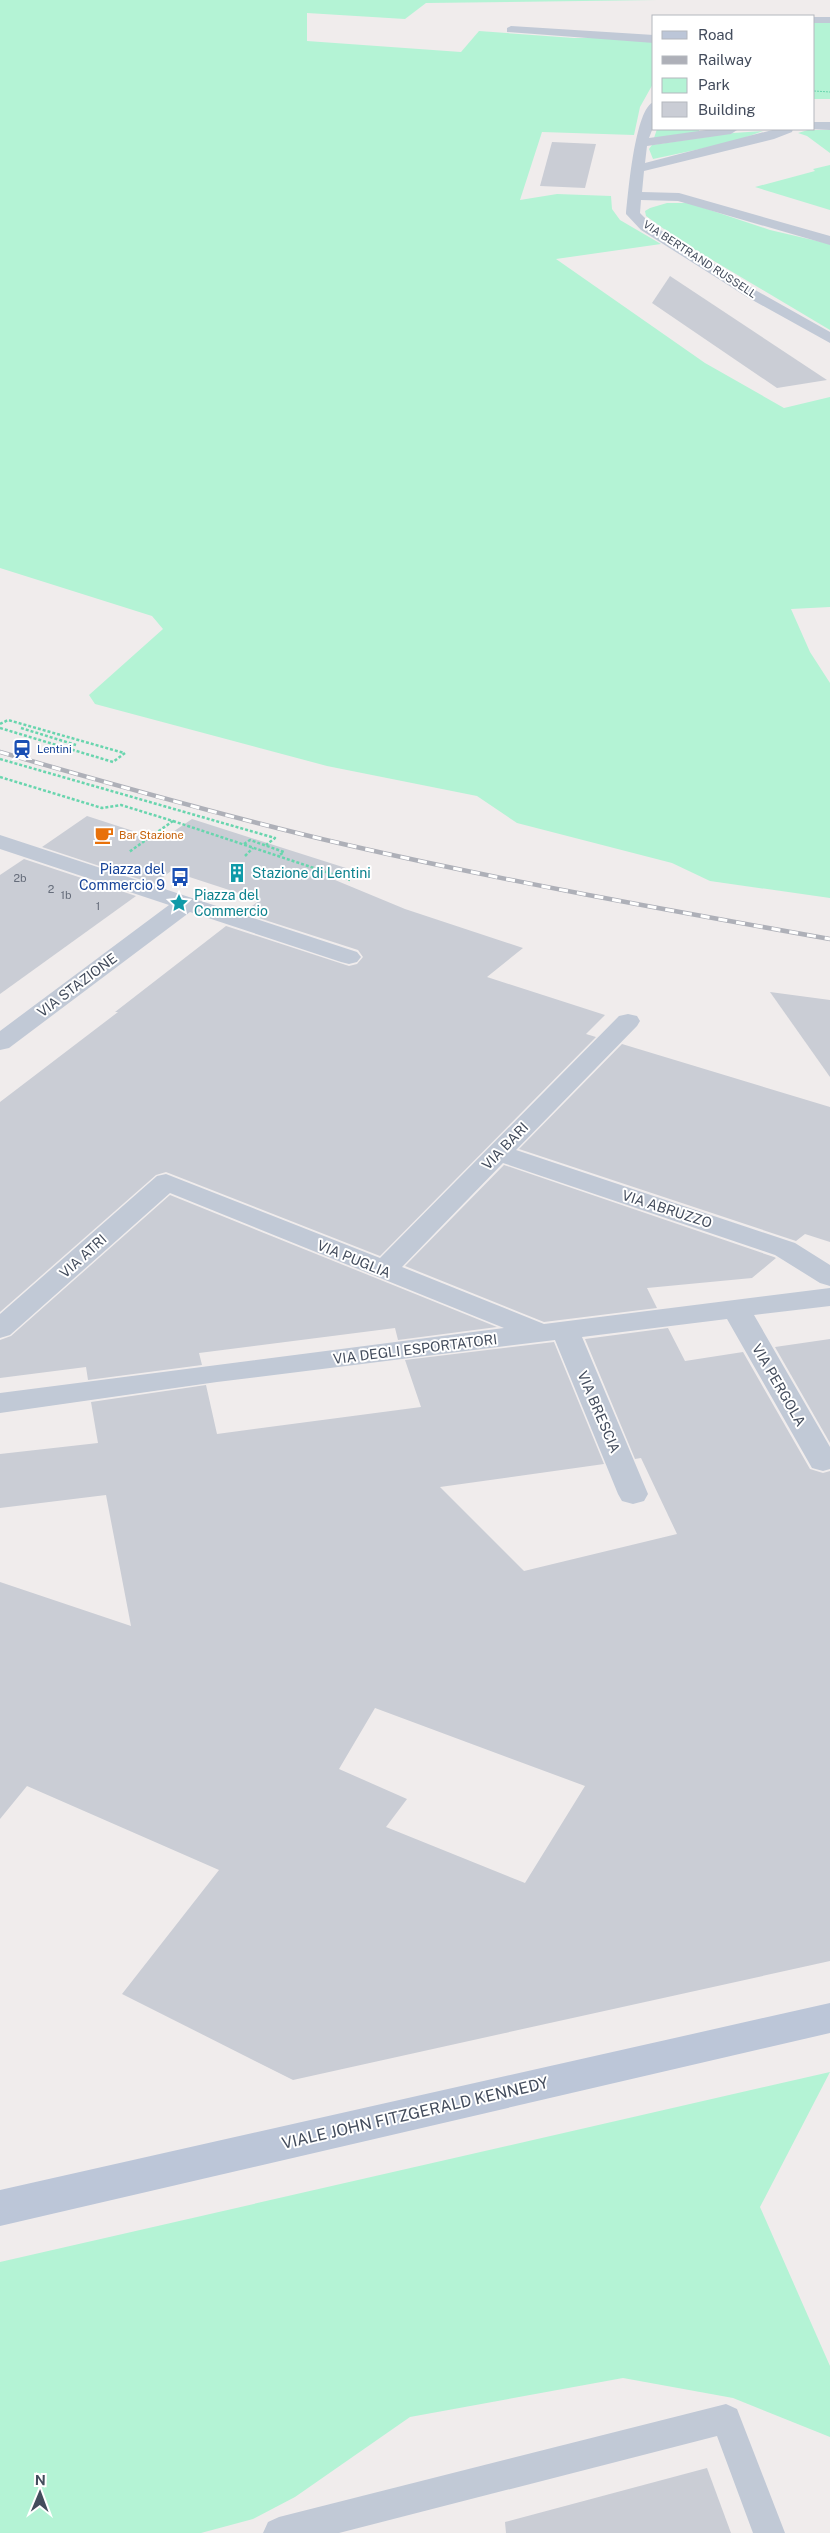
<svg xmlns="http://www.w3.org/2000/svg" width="830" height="2533" font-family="'Public Sans',sans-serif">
<rect width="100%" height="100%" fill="#f0ecec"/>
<g fill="#b4f3d5">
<polygon points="0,0 657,0 426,3 405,19 307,13 307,41 461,52 479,31 574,38 621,38 654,42 654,82 640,107 634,135 542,132 520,200 557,194 611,196 612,209 620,220 661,244 556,259 705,363 784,408 830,397 830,607 791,609 810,652 830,683 830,898 710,881 672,863 517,823 477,796 327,766 95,704 89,695 163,629 152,616 0,568"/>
<rect x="814" y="22" width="16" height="77"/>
<polygon points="657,129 699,129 699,132 654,138"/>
<polygon points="808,130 830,130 830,153 807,136 798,133"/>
<polygon points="763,131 733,142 653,159 649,149 652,145 733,133"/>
<polygon points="830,165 830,210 755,187 815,171 813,169"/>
<polygon points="667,203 689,203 770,230 830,244 830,330 682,242 646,216 645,211 650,208"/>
<polygon points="830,2072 760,2207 830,2366 830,2437 733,2398 623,2378 410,2417 295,2497 253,2519 201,2533 0,2533 0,2262"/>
</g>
<g fill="#cacdd5" fill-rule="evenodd">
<polygon points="552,142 596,144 585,188 540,186"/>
<polygon points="670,276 827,380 777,388 652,303"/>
<polygon points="87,816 161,840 192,819 349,869 335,880 405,909 523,948 487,977 605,1015 586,1034 596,1037 380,1256 166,1172 156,1175 0,1312 0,1102 118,1012 115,1012 226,926 349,966 357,964 363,957 358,950 243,913 260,900 171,871 154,884 42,847"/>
<polygon points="24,859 136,896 0,994 0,875"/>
<polygon points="770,992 830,1000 830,1077"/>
<polygon points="622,1044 830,1107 830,1242 805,1234 796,1241 519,1149"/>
<polygon points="504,1165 774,1257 776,1258 752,1278 647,1288 657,1308 544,1322 405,1266"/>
<polygon points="170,1195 497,1327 398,1340 395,1328 199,1353 202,1365 88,1380 86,1367 0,1378 0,1340 11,1336"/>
<path d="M668 1328 685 1361 743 1352 810 1469 823 1473 830 1471V1961L293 2080 122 1994 219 1870 27 1786 0 1819V1582L131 1626 106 1495 0 1508V1454L98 1443 91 1402 206 1385 217 1434 421 1407 405 1360 554 1342 604 1464 440 1487 524 1571 677 1534 641 1458 635 1459 585 1339ZM375 1708 585 1786 525 1883 386 1827 407 1799 339 1769Z"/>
<polygon points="830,1339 830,1443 775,1347"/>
<polygon points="707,2468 731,2533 506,2533 505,2522"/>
</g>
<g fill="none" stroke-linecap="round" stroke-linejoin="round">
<polyline stroke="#69d5ae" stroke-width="1" stroke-dasharray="2 1" stroke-linecap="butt" points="814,91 830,92"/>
<g stroke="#69d5ae" stroke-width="2.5" stroke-dasharray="3 2" stroke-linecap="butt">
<polyline points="0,724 8,720 124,753"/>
<polyline points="0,728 113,762 125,753"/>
<polyline points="21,728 76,745"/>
<polyline points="0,759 275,838 266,845"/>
<polyline points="0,777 102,808 121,805 173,821 129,852"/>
<polyline points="173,821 350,880"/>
<polyline points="244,844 250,840 284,852 278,856"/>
<polyline points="245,856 253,848"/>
</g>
<polygon fill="#c1c9d6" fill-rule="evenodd" points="726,2404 737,2409 785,2533 753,2533 717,2436 339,2533 263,2533 268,2522 279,2517"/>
<g fill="#c1c9d6" fill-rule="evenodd">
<rect x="814" y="17" width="16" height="6"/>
<polygon points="511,26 654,35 654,43 507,32 507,28"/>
<path d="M654 102V125L649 138 713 129 737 130 731 134 647 146 645 163 776 129H793L792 132 774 139 644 171 642 192 679 193 830 236V245L678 201 641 200 640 213 651 224 757 291 830 332V343L747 297 641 230 626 214C628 195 635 107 654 102Z"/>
<polygon points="814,122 830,122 830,130 809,129 814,129"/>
<polygon points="0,835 357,952 361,957 357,962 349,964 341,962 190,912 9,1048 0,1050 0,1031 169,905 0,849"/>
<polygon points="628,1014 637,1016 640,1021 637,1026 516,1150 795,1243 830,1265 830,1286 820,1283 775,1255 503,1163 402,1267 544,1324 830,1288 830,1306 754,1315 830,1447 830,1469 823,1471 812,1468 727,1319 582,1337 648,1494 644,1501 633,1504 622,1501 618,1494 555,1340 217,1382 0,1413 0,1393 504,1328 170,1193 10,1335 0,1338 0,1314 157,1176 166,1174 380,1258 619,1016"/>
</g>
<polygon fill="#bcc6d8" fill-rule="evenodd" points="830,2003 830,2033 0,2226 0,2190"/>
<g stroke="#aeb0b8" stroke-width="4.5">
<path id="rail" d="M0 752C114 785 227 817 343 844 504 881 667 910 830 939"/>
</g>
<use href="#rail" stroke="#fff" stroke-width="3" stroke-dasharray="9" stroke-linecap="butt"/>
</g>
<defs>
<g id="station-bare" transform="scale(1.5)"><path d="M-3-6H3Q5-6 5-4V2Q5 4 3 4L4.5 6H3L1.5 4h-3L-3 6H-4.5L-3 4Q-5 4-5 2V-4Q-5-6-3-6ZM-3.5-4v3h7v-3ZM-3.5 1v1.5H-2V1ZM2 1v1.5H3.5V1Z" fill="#1a4fb4" stroke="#fff" stroke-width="2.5" paint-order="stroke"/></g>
<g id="cafe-bare" transform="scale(1.5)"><path d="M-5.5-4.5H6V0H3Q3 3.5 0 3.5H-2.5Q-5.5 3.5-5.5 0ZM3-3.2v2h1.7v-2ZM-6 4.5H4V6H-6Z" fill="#e8710a" stroke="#fff" stroke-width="2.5" paint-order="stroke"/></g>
<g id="building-bare" transform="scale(1.5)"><path d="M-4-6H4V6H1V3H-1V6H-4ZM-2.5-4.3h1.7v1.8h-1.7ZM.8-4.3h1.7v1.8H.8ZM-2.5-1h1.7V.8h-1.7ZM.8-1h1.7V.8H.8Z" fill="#0f9aa8" stroke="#fff" stroke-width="2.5" paint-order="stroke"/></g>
<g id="bus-bare" transform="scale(1.5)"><path d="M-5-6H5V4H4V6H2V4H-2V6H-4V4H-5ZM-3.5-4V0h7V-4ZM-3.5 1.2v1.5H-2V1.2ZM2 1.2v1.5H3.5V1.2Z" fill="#1a4fb4" stroke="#fff" stroke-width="2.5" paint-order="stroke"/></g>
<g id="sight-bare" transform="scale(1.5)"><path d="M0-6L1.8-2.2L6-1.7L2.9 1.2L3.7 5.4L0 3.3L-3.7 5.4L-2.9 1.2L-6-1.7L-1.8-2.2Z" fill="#0f9aa8" stroke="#fff" stroke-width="2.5" paint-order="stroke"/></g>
</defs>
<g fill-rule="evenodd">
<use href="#station-bare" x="22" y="749"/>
<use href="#cafe-bare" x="104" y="835"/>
<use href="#building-bare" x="237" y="873"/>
<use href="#bus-bare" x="180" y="877"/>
<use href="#sight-bare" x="179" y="903"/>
</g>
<g text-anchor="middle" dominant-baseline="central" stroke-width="4" stroke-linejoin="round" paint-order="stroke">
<g font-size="11" fill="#434c5c" stroke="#fff">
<text transform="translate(700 259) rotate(33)">VIA BERTRAND RUSSELL</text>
</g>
<g font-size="11" fill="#164399" stroke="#fff" text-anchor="start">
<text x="37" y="749">Lentini</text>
</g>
<g font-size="11" fill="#c56008" stroke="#fff" text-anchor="start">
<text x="119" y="835">Bar Stazione</text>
</g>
<g font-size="11" fill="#656c7a">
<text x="20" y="878">2b</text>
<text x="51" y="889">2</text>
<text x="66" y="895">1b</text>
<text x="98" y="906">1</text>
</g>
<g font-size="14" fill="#164399" stroke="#fff" text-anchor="end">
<text x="165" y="869">Piazza del<tspan x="165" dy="16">Commercio 9</tspan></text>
</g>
<g font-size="14" fill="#0d838f" stroke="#fff" text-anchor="start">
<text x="252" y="873">Stazione di Lentini</text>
<text x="194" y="895">Piazza del<tspan x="194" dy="16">Commercio</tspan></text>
</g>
<g font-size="14" fill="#434c5c" stroke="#fff">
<text transform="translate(77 985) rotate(-37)">VIA STAZIONE</text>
<text transform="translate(505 1146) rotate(-46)">VIA BARI</text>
<text transform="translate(667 1209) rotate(18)">VIA ABRUZZO</text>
<text transform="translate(83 1256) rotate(-42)">VIA ATRI</text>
<text transform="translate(354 1259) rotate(22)">VIA PUGLIA</text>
<text transform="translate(415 1349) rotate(-7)">VIA DEGLI ESPORTATORI</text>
<text transform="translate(779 1385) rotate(60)">VIA PERGOLA</text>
<text transform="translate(599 1412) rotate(67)">VIA BRESCIA</text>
</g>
<g font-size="16" fill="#434c5c" stroke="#fff">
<text transform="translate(415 2113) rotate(-13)">VIALE JOHN FITZGERALD KENNEDY</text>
</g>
</g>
<rect x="652" y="15" width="162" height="115" fill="#ffffff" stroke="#b4b7be"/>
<rect x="662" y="31" width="25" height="8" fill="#bcc6d8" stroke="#b4b7be"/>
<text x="698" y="40" font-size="15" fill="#434c5c">Road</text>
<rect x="662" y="56" width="25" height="8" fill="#aeb0b8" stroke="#b4b7be"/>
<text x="698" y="65" font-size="15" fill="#434c5c">Railway</text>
<rect x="662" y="78" width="25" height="15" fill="#b4f3d5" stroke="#b4b7be"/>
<text x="698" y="90" font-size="15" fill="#434c5c">Park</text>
<rect x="662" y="102" width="25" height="15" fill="#cacdd5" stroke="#b4b7be"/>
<text x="698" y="115" font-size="15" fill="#434c5c">Building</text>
<g transform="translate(40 2493) rotate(1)" stroke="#ffffff" stroke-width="4" paint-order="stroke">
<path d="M0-4L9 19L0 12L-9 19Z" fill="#434c5c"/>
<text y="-8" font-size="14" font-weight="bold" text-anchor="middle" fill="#434c5c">N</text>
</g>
</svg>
